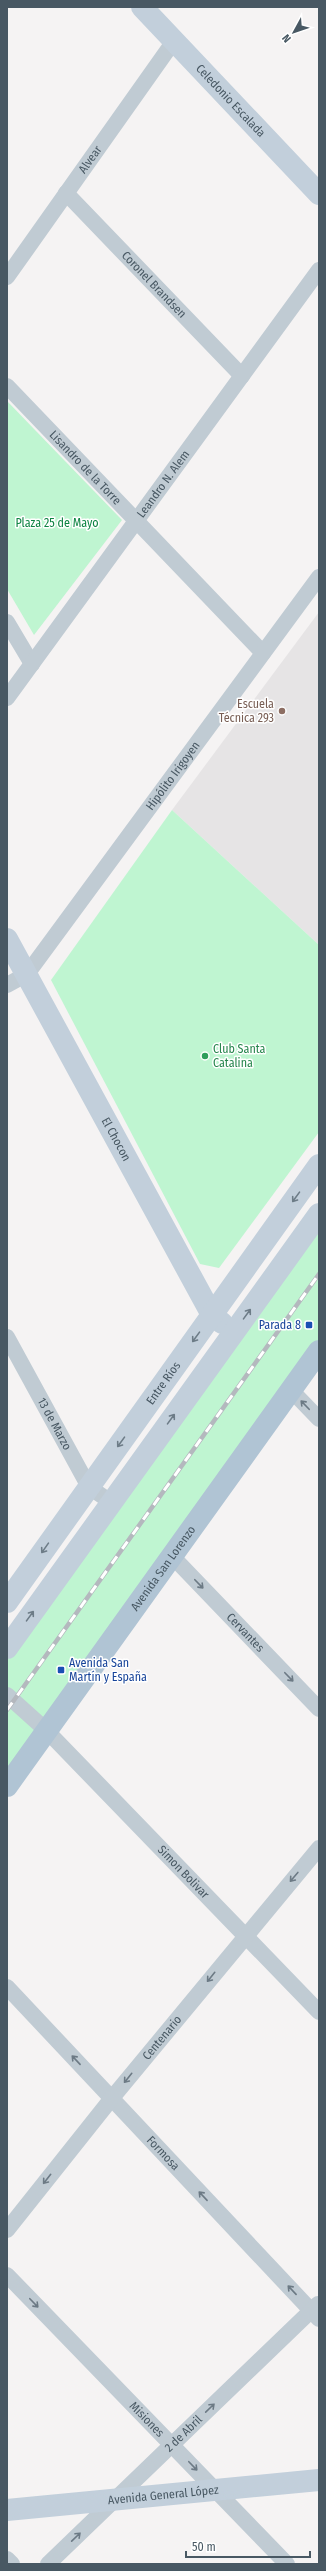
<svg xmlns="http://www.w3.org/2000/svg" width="326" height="2571" font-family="'Fira Sans Condensed',sans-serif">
<rect width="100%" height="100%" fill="#f5f3f3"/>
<polygon fill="#e6e4e5" points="319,612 319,945 172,810"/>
<g fill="#bff5d1">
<polygon points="7,401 122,520 34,635 7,589"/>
<polygon points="172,810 319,945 319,1132 219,1268 200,1264 51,980"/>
<polygon points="319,1214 319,1351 7,1786 7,1648"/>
</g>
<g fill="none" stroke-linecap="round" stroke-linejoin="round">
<g stroke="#c0cbd3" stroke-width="16">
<path id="s1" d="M66 193 242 376"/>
<path id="s2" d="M7 277 174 41"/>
<path id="s3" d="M7 386 263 653"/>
<polyline points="7,622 32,664"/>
<path id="s4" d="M7 698 319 270"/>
<path id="s5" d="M7 985 27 974 319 577"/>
<path id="s6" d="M7 1337 89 1487 111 1502"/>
<polyline points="291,1390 319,1419"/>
<path id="s7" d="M172 1556 319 1709"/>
<path id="s8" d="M7 1695 47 1731 319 2012"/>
<path id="s9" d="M7 1987 319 2319"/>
<path id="s10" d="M7 2230 112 2098 319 1848"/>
<path id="s11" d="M7 2275 287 2564"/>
<polyline points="7,2559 12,2564"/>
<path id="s12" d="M48 2564 318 2304"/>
</g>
<g stroke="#c2cfdb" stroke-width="22">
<path id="s13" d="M142 7 319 194"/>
<path id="s14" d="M7 939 212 1315 222 1323"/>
<path id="s15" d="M7 1602 319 1165"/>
<polyline points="7,1648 319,1214"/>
<path id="s16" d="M7 2510 319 2480"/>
</g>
<path stroke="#b0c4d4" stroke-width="22" id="s17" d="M7 1786 319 1351"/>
<g stroke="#b4b8be" stroke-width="4.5">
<polyline id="rail" points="7,1710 319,1274"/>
</g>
<use href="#rail" stroke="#fff" stroke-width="3" stroke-dasharray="9" stroke-linecap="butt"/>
</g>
<defs><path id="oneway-shaft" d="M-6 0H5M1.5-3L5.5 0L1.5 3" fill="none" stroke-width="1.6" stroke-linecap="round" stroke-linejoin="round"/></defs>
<g stroke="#6d7c87">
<use href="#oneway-shaft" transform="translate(296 1197) rotate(126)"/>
<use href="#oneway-shaft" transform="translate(247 1314) rotate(-54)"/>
<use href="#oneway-shaft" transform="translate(196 1337) rotate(126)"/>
<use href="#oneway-shaft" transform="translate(171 1419) rotate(-54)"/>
<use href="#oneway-shaft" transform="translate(121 1442) rotate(126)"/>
<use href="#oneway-shaft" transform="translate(45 1548) rotate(125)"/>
<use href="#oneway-shaft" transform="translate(30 1616) rotate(-54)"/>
</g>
<g stroke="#6c7a85">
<use href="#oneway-shaft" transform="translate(305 1405) rotate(-134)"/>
<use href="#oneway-shaft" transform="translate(199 1584) rotate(46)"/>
<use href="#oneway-shaft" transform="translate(289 1677) rotate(46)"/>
<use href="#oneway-shaft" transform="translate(294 1877) rotate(130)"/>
<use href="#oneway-shaft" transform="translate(211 1977) rotate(129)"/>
<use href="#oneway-shaft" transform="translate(76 2060) rotate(-133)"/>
<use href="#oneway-shaft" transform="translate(128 2078) rotate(129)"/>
<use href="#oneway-shaft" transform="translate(47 2179) rotate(128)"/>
<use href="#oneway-shaft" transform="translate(203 2196) rotate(-133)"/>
<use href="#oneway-shaft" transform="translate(292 2290) rotate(-133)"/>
<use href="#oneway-shaft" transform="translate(34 2303) rotate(46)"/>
<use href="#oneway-shaft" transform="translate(210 2408) rotate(-44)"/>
<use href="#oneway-shaft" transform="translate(193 2466) rotate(46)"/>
<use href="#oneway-shaft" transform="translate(76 2537) rotate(-44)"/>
</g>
<circle fill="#8d6e63" stroke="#fff" stroke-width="1.5" cx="282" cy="711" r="4"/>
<circle fill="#2e9e5b" stroke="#fff" stroke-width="1.5" cx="205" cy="1056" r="4"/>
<g fill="#1a4fb4" stroke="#fff" stroke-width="1.5">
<rect x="305" y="1321" width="8" height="8" rx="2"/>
<rect x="57" y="1666" width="8" height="8" rx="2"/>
</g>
<g text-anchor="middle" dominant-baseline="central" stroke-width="3" stroke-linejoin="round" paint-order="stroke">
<g font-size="12" fill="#485863" stroke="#fff">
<text stroke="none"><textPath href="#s13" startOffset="129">Celedonio Escalada</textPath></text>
<text stroke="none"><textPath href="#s2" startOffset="144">Alvear</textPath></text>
<text stroke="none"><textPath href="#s1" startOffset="127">Coronel Brandsen</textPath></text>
<text stroke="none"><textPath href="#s3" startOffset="113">Lisandro de la Torre</textPath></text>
<text stroke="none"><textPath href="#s4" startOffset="265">Leandro N. Alem</textPath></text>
<text stroke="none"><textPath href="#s5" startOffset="269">Hipólito Irigoyen</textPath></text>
<text stroke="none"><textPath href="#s14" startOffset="228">El Chocon</textPath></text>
<text stroke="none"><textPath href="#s15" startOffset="269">Entre Ríos</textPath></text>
<text stroke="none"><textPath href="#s6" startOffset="99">13 de Marzo</textPath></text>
<text stroke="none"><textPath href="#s17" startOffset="268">Avenida San Lorenzo</textPath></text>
<text stroke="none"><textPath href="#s7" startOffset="106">Cervantes</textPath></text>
<text stroke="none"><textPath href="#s8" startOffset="250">Simon Bolivar</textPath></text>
<text stroke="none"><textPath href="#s10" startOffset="247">Centenario</textPath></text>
<text stroke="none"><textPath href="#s9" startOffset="228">Formosa</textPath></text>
<text stroke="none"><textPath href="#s11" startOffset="201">Misiones</textPath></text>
<text stroke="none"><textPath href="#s12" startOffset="188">2 de Abril</textPath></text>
<text stroke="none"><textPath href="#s16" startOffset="157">Avenida General López</textPath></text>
</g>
<g font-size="12" fill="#0d8342" stroke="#fff">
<text x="57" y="523">Plaza 25 de Mayo</text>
</g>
<g font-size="12" fill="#785e54" stroke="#fff" text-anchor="end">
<text x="274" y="704">Escuela<tspan x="274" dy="14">Técnica 293</tspan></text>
</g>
<g font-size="12" fill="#27864d" stroke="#fff" text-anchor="start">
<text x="213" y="1049">Club Santa<tspan x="213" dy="14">Catalina</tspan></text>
</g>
<g font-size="12" fill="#164399" stroke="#fff" text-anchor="end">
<text x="301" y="1325">Parada 8</text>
<text x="69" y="1663" text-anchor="start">Avenida San<tspan x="69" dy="14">Martín y España</tspan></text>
</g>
</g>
<rect width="326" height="2571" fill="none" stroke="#485863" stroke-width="16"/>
<g transform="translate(294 32) rotate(230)" stroke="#ffffff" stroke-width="3" paint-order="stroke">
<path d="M0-3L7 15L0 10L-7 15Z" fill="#485863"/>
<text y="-6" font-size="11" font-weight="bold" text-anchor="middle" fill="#485863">N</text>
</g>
<path d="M186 2551v6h124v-6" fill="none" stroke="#485863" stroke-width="2"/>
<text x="192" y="2551" font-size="12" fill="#485863" stroke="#ffffff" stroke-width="3" paint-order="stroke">50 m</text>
</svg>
